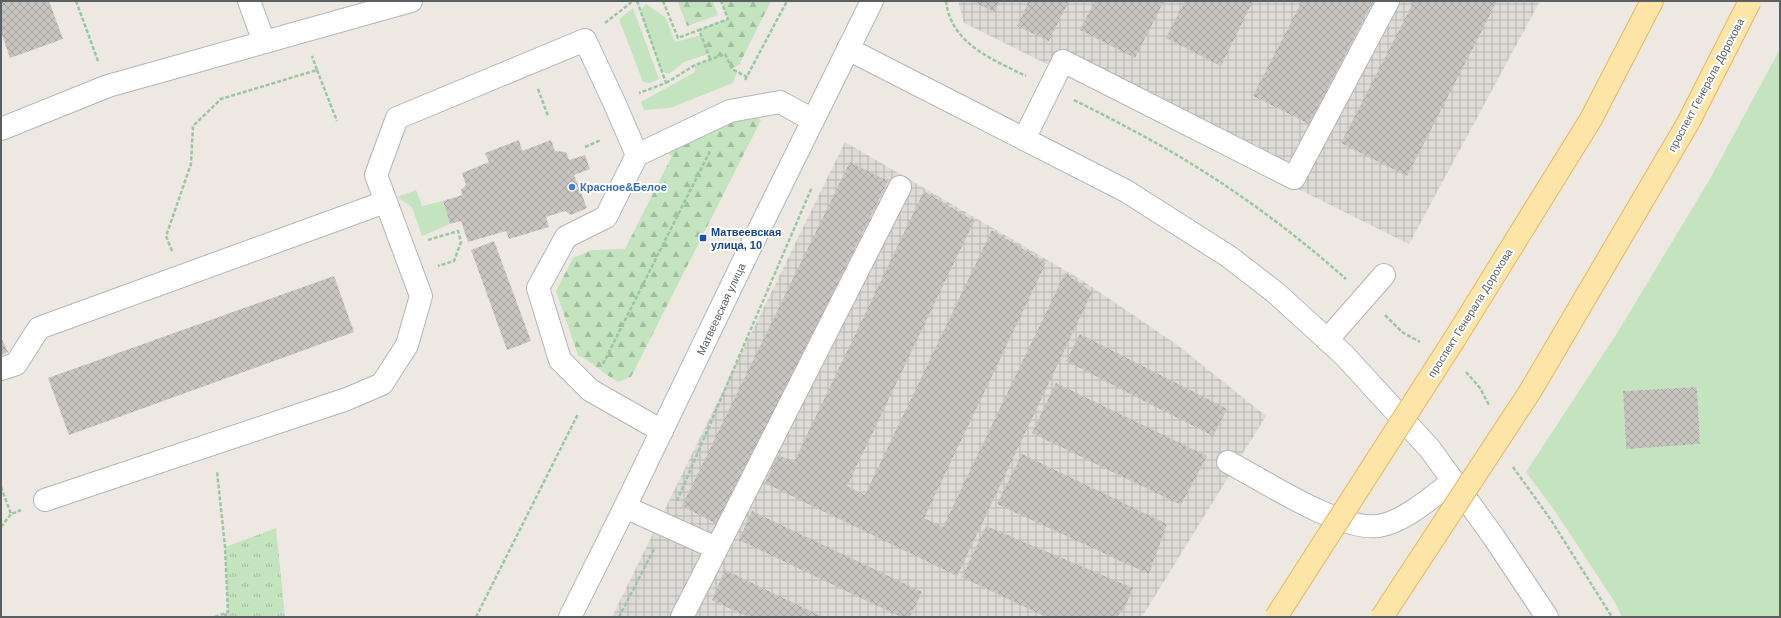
<svg xmlns="http://www.w3.org/2000/svg" width="1781" height="618" font-family="Helvetica,sans-serif">
<defs>
<pattern id="industrial-grid" width="8" height="8" patternUnits="userSpaceOnUse"><rect width="8" height="8" fill="#dedbd6"/><path d="M0 4h8M4 0v8" fill="none" stroke="#b7b5b1"/></pattern>
<pattern id="forest-firs" width="22" height="20" patternUnits="userSpaceOnUse"><rect width="22" height="20" fill="#c3e4bf"/><path d="M5 1l3.5 6h-7zM16 11l3.5 6h-7z" fill="#a1bc9f"/></pattern>
<pattern id="park-tufts" width="24" height="20" patternUnits="userSpaceOnUse"><rect width="24" height="20" fill="#c3e4bf"/><path d="M3 7l-1-3M5 7V3M7 7l1-3M15 17l-1-3M17 17v-4M19 17l1-3" fill="none" stroke="#a1bc9f"/></pattern>
<pattern id="building-cross-hatch" width="8" height="8" patternUnits="userSpaceOnUse"><rect width="8" height="8" fill="#c8c4bf"/><path d="M0 0l8 8M0 8l8-8" fill="none" stroke="#a5a29f"/></pattern>
</defs>
<rect width="100%" height="100%" fill="#ede9e2"/>
<g fill="url(#industrial-grid)">
<polygon points="958,1 1540,1 1409,244 964,23"/>
<polygon points="845,142 1080,279 1176,344 1266,416 1142,617 612,617"/>
</g>
<g fill="#c3e4bf" fill-rule="evenodd">
<polygon points="646,4 666,18 675,42 701,35 708,54 684,62 669,74 661,71 640,10"/>
<polygon points="633,8 659,79 650,83 643,82 619,19"/>
<path d="M1780 49V617H1622L1614 601 1557 514 1526 472 1619 330 1710 179ZM1697 387 1700 444 1626 448 1623 391Z"/>
<polygon points="725,54 732,69 737,72 733,83 670,108 644,110 641,102 695,72 695,65"/>
<polygon points="416,190 422,206 443,201 450,224 422,236 412,207 397,197"/>
</g>
<g fill="url(#forest-firs)">
<polygon points="680,1 713,1 718,15 687,26 678,2"/>
<polygon points="721,1 771,1 739,65 732,69 725,54 710,59 699,30 728,19"/>
<path d="M748 112 761 120 631 377 618 382C604 374 593 363 578 355L556 291 573 258 592 250 625 249 672 156 656 146Z"/>
</g>
<polygon fill="url(#park-tufts)" points="276,528 285,617 224,617 228,612 225,547"/>
<g fill="url(#building-cross-hatch)">
<polygon points="1,1 49,1 63,39 10,58 1,32"/>
<polygon points="972,1 1000,1 994,12"/>
<polygon points="1029,1 1069,1 1049,41 1017,26"/>
<polygon points="1095,1 1164,1 1135,58 1080,30"/>
<polygon points="1185,1 1253,1 1221,66 1166,38"/>
<polygon points="1302,1 1373,1 1309,124 1253,96"/>
<polygon points="1414,1 1497,1 1407,176 1341,143"/>
<polygon points="519,140 522,151 551,140 555,151 566,152 569,160 585,155 590,169 574,175 587,208 571,215 565,211 546,217 549,227 509,239 506,231 468,242 461,221 450,224 443,201 462,195 461,190 466,185 462,173 489,162 485,153"/>
<polygon points="850,162 888,181 719,525 682,506"/>
<polygon points="924,191 974,221 847,486 865,495 992,230 1046,263 924,518 943,527 1065,273 1092,292 957,576 765,483 778,455 794,462"/>
<polygon points="494,241 531,341 507,350 471,250"/>
<polygon points="334,276 354,332 69,435 48,378"/>
<polygon points="1080,334 1227,409 1213,436 1066,361"/>
<polygon points="1,337 8,352 1,355"/>
<polygon points="1056,383 1207,456 1181,505 1032,433"/>
<polygon points="1697,387 1700,444 1626,449 1623,391"/>
<polygon points="1022,454 1167,524 1149,574 997,504"/>
<polygon points="752,511 922,592 910,617 901,617 739,540"/>
<polygon points="986,526 1133,588 1125,607 1117,617 1046,617 962,577"/>
<polygon points="725,570 823,617 748,617 712,600"/>
</g>
<g fill="none" stroke-linecap="round" stroke-linejoin="round">
<g stroke="#b2b5b9" stroke-width="24">
<g id="minor">
<polyline points="249,1 264,42"/>
<polyline points="848,49 1126,191 1228,256 1276,293 1344,355 1430,449 1493,536 1547,617"/>
<polyline points="1,129 108,86 411,1"/>
<polyline points="1024,139 1063,61 1294,178 1388,1"/>
<polyline points="1327,340 1384,275"/>
<polyline points="1,369 16,364 39,328 385,202"/>
<polyline points="662,431 590,390 560,360 538,288 566,237 606,217 637,155 730,111 780,102 813,120"/>
<path d="M1228 462C1263 480 1339 531 1378 526 1403 523 1433 496 1453 481"/>
<polyline points="45,500 347,399 382,384 407,345 421,296 376,175 397,118 585,40 614,102 637,155"/>
<polyline points="625,507 716,548"/>
<polyline points="570,617 625,507 745,258 872,1"/>
<polyline points="682,617 900,187"/>
</g>
</g>
<g stroke="#edb45b" stroke-width="24">
<polyline id="major" points="1454,340 1591,119 1652,1"/>
</g>
<g stroke="#99c7a1" stroke-width="2.5" stroke-dasharray="4 2" stroke-linecap="butt">
<polyline points="76,1 98,61"/>
<polyline points="637,1 666,83 639,93"/>
<polyline points="663,1 678,38 699,30"/>
<path d="M946 1C951 44 992 59 1026 76"/>
<polyline points="605,23 633,1"/>
<polyline points="710,59 699,30 728,19 721,1"/>
<polyline points="317,70 337,121"/>
<polyline points="745,80 787,1"/>
<polyline points="666,83 695,65 725,54 732,69 747,77"/>
<polyline points="538,89 548,116"/>
<path d="M1074 100C1106 116 1139 133 1170 151 1232 187 1292 231 1346 279"/>
<polyline points="585,147 601,140"/>
<polyline points="428,240 458,231 461,242 454,261 438,266"/>
<polyline points="172,251 166,236 191,164 193,126 221,99 317,70 312,56"/>
<polyline points="1385,315 1402,332 1420,342"/>
<polyline points="603,364 710,151"/>
<polyline points="1466,372 1480,388 1489,405"/>
<polyline points="1513,467 1551,520 1612,617"/>
<polyline points="1,487 11,514 21,510"/>
<polyline points="677,501 812,187"/>
<polyline points="1,527 11,514"/>
<polyline points="215,617 228,612 225,547 217,471"/>
<polyline points="224,617 227,613"/>
<polyline points="476,617 578,414"/>
<polyline points="619,617 654,549"/>
</g>
<use href="#minor" stroke="#fff" stroke-width="22"/>
<use href="#major" stroke="#fce5a7" stroke-width="22"/>
<g stroke="#edb45b" stroke-width="24" stroke-linecap="butt">
<g id="major-bridge">
<polyline points="1276,617 1454,340"/>
<polyline points="1382,617 1531,390 1688,123 1750,1"/>
</g>
</g>
<use href="#major-bridge" stroke="#fce5a7" stroke-width="22"/>
</g>
<circle fill="#3f7fe0" stroke="#fff" stroke-width="1.5" cx="572" cy="187" r="4"/>
<rect fill="#1a4fb4" stroke="#fff" stroke-width="1.5" x="699" y="234" width="8" height="8" rx="2"/>
<g text-anchor="middle" dominant-baseline="central" stroke-width="4" stroke-linejoin="round" paint-order="stroke">
<g font-size="11" fill="#5a5f62" stroke="#fff">
<text transform="translate(1706 85) rotate(-62)">проспект Генерала Дорохова</text>
<text transform="translate(721 309) rotate(-65)">Матвеевская улица</text>
<text transform="translate(1470 313) rotate(-58)">проспект Генерала Дорохова</text>
</g>
<g font-size="11" font-weight="bold" fill="#366cbe" stroke="#fff" text-anchor="start">
<text x="580" y="187">Красное&amp;Белое</text>
</g>
<g font-size="11" font-weight="bold" fill="#164399" stroke="#fff" text-anchor="start">
<text x="711" y="232">Матвеевская<tspan x="711" dy="13">улица, 10</tspan></text>
</g>
</g>
<rect width="1781" height="618" fill="none" stroke="#5a5f62" stroke-width="4"/>
</svg>
